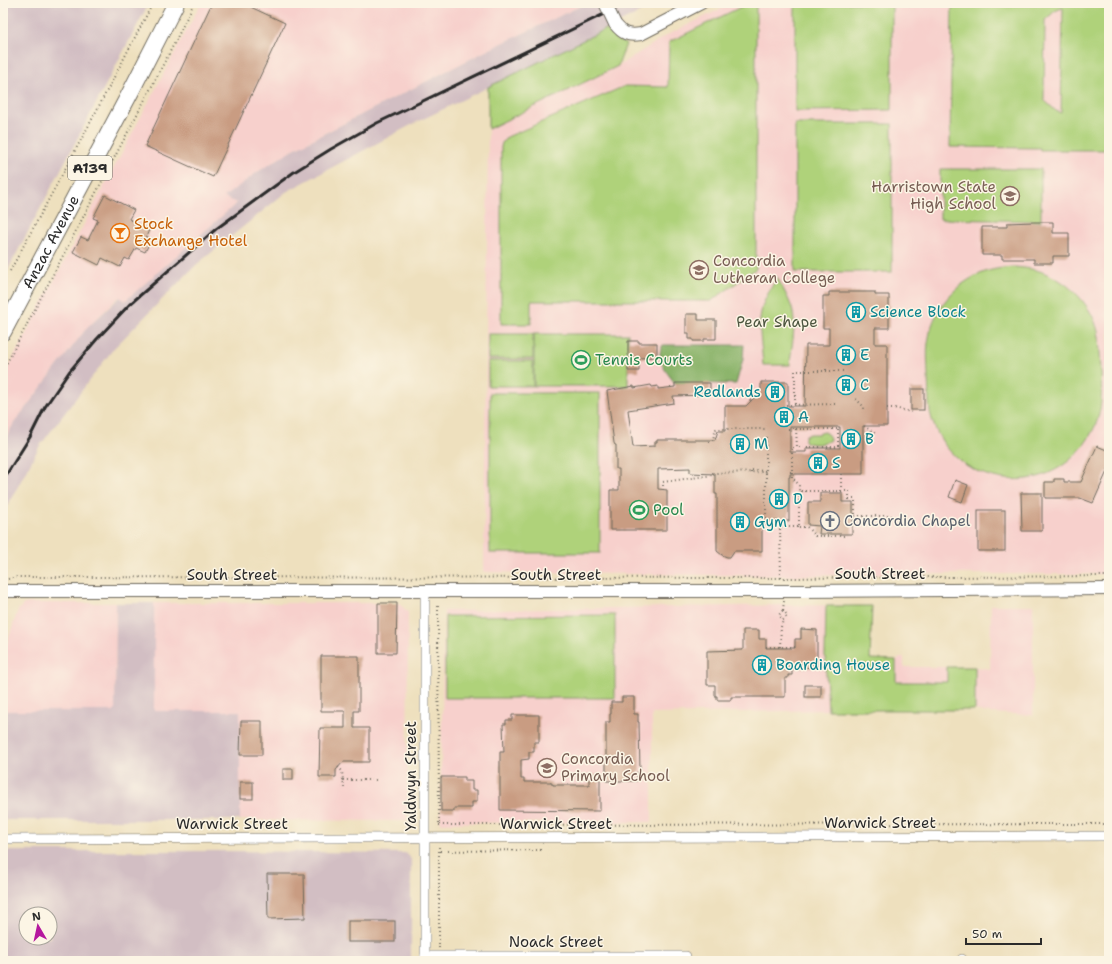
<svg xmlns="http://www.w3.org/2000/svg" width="1112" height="964" font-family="'Shantell Sans',sans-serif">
<rect width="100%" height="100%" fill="#fcf5e5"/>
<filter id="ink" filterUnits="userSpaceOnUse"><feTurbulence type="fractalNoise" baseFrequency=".025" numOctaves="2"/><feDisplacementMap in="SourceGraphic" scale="8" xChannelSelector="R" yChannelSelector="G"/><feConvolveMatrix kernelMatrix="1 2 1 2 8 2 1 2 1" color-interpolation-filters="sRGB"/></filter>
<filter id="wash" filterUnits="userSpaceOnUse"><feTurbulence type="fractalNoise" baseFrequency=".012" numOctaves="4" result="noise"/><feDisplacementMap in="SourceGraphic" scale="16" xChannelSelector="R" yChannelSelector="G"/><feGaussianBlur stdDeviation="0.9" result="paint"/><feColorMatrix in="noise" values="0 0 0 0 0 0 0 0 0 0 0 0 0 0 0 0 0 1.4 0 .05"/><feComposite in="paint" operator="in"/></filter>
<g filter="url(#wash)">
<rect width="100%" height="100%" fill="#eee0be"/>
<g fill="#f7d0cc">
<polygon points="201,3 582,3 583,5 486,51 294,149 259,171 225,197 237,203 125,301 119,297 86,329 14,423 3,443 3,377"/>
<polygon points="733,3 1109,3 1109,574 912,574 788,576 484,572 488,129 618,66 667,35"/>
<polygon points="32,603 116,603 115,711 3,711 3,655 18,610 24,604"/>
<polygon points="154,603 399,603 408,612 407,821 240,820 240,711 154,711"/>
<polygon points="784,605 872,606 870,660 896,660 904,657 904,667 975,667 990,669 991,605 1033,605 1033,715 989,713 975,710 828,710 652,714 652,822 440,823 444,611"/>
</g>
<g fill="#d2bec3" fill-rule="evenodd">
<polygon points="3,3 149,3 3,279"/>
<polygon points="587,3 659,3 413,124 286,192 196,265 114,348 39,447 3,514 3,443 14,423 86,329 120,297 125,301 237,203 224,197 259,171 294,149 486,51"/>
<polygon points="116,603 154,603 154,711 240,711 240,820 3,820 3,711 115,711"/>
<path d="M3 851H230L405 853 411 859V961H3ZM26 914H50V938H26Z"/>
</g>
<g fill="#afd27a" stroke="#6d7e52" fill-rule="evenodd">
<polygon points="749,3 756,3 756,269 711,301 531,301 531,324 501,324 501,147 502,143 507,137 625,86 668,87 669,42"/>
<polygon points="795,3 892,3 892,110 795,111"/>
<path d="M952 3H1109V150H1040V148L950 147ZM1062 8H1063L1061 113 1056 111 1044 100 1045 20 1055 11Z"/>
<polygon points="606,29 617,40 626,44 618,66 488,129 488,87"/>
<rect x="795" y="124" width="97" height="148"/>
<polygon points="940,169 1041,169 1041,221 940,219"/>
<path d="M1014 267C1025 268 1037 269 1047 274 1072 284 1095 309 1099 337 1100 348 1100 360 1101 371 1102 392 1103 413 1092 432 1079 457 1055 476 1026 479 981 484 940 457 930 412 928 401 929 389 928 378 928 364 926 350 929 337 934 309 954 285 980 274 991 269 1002 268 1014 267Z"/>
<path d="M777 277C782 287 788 297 792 308 797 326 791 347 790 365H763C762 347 757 326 762 308 765 297 772 287 777 277Z"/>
<rect x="488" y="334" width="45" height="25"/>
<rect x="534" y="334" width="94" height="52"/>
<rect x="488" y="361" width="45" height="25"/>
<rect x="490" y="393" width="110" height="160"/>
<path d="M824 432C828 434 829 435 830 440 823 445 813 445 805 442V437L806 435 811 434H818Z"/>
<polygon points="826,606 872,606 870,659 896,660 896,682 947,682 947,667 975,667 975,710 828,710 825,655"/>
<polygon points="615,615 615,698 445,698 445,616"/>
</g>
<path fill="#8bb46a" stroke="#5b704a" d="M663 345H744L743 359 736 384 675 383C667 373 654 358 663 345Z"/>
<g id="blocks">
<g fill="#c99c82" fill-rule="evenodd">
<polygon points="212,3 242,3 285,23 213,177 145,146"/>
<polygon points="105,195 134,210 129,219 149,230 146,237 151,240 145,252 136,248 129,260 125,258 120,267 102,258 99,265 73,252 81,237 88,240 98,220 93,218"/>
<polygon points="1034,222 1053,222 1053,233 1069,233 1069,256 1053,256 1053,263 1034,263 1034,259 1002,259 1002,255 982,255 982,227 1007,227 1007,223"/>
<path d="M829 292H875V295H889V328H875V344H887V426H863V474H790V477H789V521H762V551H734L730 557H727L722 555 717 551V494H715V474L690 473V468L658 469V489L667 490V530H610V490H619V469H616V445H615L614 443 607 391 634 386V388L651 385 652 387 658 386V389L675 387V383H710V395L673 396 674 403 628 410 633 447 655 446V442H657V440H715L718 431H725V406H746L761 391V382H788V406H805L806 345H829V328H823V296H829ZM790 427H840V448H806V452H790Z"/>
<polygon points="686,314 698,314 698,320 716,320 716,339 704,339 704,341 693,341 693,339 689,339 689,333 686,333"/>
<polygon points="628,341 639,341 639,343 657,343 657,357 639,358 639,371 628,371"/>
<rect x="911" y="389" width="13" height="21"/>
<polygon points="1097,446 1109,451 1109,467 1093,503 1080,498 1045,498 1045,482 1054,482 1054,479 1064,479 1064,482 1081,482"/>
<polygon points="955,480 968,485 962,502 949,497"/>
<polygon points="820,493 842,493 842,502 853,502 853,525 852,526 852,534 819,534 820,526 808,525 808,502 820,502"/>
<polygon points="1021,493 1042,493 1042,531 1022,531"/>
<rect x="978" y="510" width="27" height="41"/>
<polygon points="378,603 397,603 396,653 378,653"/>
<polygon points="801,629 817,630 817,667 792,668 792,675 788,675 788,678 785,678 785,697 731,697 731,700 717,700 717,696 715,696 715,685 707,685 707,651 743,650 743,630 759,630 759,639 766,639 766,648 795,648 795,639 801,639"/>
<polygon points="321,656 359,656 359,711 354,711 354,728 369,728 369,762 343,762 336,770 336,777 319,777 320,728 345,728 345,711 321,711"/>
<rect x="805" y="685" width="16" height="12"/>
<polygon points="622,697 634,697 634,714 638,714 638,722 639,722 640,772 637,772 637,781 606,781 606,722 610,722 610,714 611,714 611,702 622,702"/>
<polygon points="512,715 539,715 539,742 534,742 534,752 529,752 529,759 521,760 521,779 524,779 524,782 551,782 551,784 553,784 553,785 589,785 589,775 600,775 600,811 500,810 500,752 504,752 503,724 506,724 506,720 512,720"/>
<polygon points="241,721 262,721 262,755 240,755"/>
<rect x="283" y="769" width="10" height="11"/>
<polygon points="441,777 465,777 465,781 472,781 472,790 477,790 477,802 472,802 472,808 454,808 454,811 441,811"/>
<rect x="240" y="782" width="13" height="17"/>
<polygon points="267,874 304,874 305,918 268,919"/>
<rect x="348" y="921" width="47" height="21"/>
</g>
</g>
</g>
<g filter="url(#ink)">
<use href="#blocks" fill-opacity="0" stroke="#6f6a5e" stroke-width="1"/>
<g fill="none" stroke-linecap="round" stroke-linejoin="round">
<g stroke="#6f6a5e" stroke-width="10">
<g id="street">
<polyline points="3,839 1109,836"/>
<polyline points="425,956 686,956"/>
<polyline points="962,959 962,961"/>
<polyline points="425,961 425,591"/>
</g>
</g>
<g stroke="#6f6a5e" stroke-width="14">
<g id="secondary">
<path d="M615 24C623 34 628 36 641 34L701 3"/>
<polyline points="3,591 801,591 1109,589"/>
</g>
</g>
<g stroke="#6f6a5e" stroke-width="18">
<g id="highway">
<path id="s1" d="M3 332 128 97 176 3"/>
</g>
</g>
<g stroke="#6f6a5e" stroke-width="2" stroke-dasharray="1 3" stroke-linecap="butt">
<polyline points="10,271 89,125 153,3"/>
<polyline points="826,365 826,371"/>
<polyline points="3,370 174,44 194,3"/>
<polyline points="742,391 751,401"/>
<polyline points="856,399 864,407 864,409"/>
<polyline points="795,404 795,371 843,371"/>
<polyline points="786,405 835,404"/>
<polyline points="887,408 894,408 911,412"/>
<polyline points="864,426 876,434"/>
<polyline points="788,429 838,429 839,427"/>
<polyline points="796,429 797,447 838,447 838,429"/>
<polyline points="766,437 766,527 780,527"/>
<polyline points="709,442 712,442 716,429 766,429"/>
<polyline points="790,472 792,472 792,447 797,447"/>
<polyline points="792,472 792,477 799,485 799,491"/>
<polyline points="751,473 751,470 767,471"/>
<polyline points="663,490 663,482 713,475 713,473 768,472"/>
<polyline points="841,491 849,491 849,502"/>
<polyline points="849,499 855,499 855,516 853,516"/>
<polyline points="855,516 894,516"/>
<polyline points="799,527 807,527 815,536 847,536"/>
<polyline points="781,578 780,527 799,527 799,491 841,491 841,474"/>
<polyline points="8,579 17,577 781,578 1109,576"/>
<polyline points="438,606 439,826"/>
<polygon points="783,610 787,615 786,617 783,620 779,615"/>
<polyline points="783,610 784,601"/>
<polyline points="766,647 795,647"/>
<polyline points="780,647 781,627 783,620"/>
<polyline points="338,767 342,771 343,780"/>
<polyline points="344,788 343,780 379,780"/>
<polyline points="439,825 1109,824"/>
<polyline points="440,851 541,850"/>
<polyline points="439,948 439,847"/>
</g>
<use href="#street" stroke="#fff" stroke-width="9"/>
<use href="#secondary" stroke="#fff" stroke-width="12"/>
<use href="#highway" stroke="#fff" stroke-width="16"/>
<polyline stroke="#2b2b2b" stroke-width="3" points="3,480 30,437 45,407 69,372 97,339 129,305 216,229 294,172 331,149 377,123 627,3"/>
<g stroke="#6f6a5e" stroke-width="14" stroke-linecap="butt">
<polyline id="secondary-bridge" points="605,3 615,24"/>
</g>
<use href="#secondary-bridge" stroke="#fff" stroke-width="12"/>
</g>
</g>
<defs>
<g id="school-ring" transform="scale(1)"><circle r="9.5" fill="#fcf5e5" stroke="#8d6e63" stroke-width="1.5"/><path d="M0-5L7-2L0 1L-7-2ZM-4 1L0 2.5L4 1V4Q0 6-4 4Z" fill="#8d6e63"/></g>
<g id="bar-ring" transform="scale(1)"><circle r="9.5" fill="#fcf5e5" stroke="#e8710a" stroke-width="1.5"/><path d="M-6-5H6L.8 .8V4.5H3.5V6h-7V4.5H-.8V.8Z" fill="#e8710a"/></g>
<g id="building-ring" transform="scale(1)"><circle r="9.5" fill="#fcf5e5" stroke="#0f9aa8" stroke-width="1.5"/><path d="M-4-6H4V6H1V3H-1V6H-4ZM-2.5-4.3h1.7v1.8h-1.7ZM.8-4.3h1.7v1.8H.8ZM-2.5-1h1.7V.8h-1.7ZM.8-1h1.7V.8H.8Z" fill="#0f9aa8"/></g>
<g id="stadium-ring" transform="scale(1)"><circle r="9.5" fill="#fcf5e5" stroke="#2e9e5b" stroke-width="1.5"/><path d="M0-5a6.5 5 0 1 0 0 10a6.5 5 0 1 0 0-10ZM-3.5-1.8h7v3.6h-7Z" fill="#2e9e5b"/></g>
<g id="church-ring" transform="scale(1)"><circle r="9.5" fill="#fcf5e5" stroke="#6b7280" stroke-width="1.5"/><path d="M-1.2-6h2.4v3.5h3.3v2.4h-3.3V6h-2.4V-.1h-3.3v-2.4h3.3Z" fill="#6b7280"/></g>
</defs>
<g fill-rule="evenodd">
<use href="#school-ring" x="1010" y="196"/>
<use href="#bar-ring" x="120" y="233"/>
<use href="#school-ring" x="699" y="270"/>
<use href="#building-ring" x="856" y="312"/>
<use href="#building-ring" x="846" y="355"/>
<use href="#stadium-ring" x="581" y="360"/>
<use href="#building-ring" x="846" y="385"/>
<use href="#building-ring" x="775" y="392"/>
<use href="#building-ring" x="784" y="417"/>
<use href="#building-ring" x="851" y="439"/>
<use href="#building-ring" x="740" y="444"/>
<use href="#building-ring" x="818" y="463"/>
<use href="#building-ring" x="779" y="499"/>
<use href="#stadium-ring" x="639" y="510"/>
<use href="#church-ring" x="830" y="521"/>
<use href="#building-ring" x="740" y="522"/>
<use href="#building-ring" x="762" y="665"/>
<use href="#school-ring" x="547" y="768"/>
</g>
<g text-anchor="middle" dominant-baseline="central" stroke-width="3" stroke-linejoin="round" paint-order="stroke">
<rect fill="#fcf5e5" stroke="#6a6863" stroke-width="1" x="68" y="156" width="44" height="24" rx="3"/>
<g font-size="14" font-weight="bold" fill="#2b2b2b">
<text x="90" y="168">A139</text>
</g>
<g font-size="15" fill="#785e54" stroke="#fcf5e5" text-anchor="start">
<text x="996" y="187" text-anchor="end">Harristown State<tspan x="996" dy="17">High School</tspan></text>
<text x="713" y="261">Concordia<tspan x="713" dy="17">Lutheran College</tspan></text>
<text x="561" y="759">Concordia<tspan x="561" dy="17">Primary School</tspan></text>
</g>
<g font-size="15" fill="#c56008" stroke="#fcf5e5" text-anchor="start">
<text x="134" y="224">Stock<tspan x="134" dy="17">Exchange Hotel</tspan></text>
</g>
<g font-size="15" fill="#2b2b2b" stroke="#fcf5e5">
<text stroke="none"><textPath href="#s1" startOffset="102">Anzac Avenue</textPath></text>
<text x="880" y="574">South Street</text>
<text x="232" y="575">South Street</text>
<text x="556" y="575">South Street</text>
<text transform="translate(411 776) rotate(-90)">Yaldwyn Street</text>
<text x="880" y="823">Warwick Street</text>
<text x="232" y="824">Warwick Street</text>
<text x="556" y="824">Warwick Street</text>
<text x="556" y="942">Noack Street</text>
</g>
<g font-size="15" fill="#0d838f" stroke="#fcf5e5" text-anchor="start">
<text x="870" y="312">Science Block</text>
<text x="860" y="355">E</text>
<text x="860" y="385">C</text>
<text x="761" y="392" text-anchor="end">Redlands</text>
<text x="798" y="417">A</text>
<text x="865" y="439">B</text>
<text x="754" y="444">M</text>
<text x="832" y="463">S</text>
<text x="793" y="499">D</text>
<text x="754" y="522">Gym</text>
<text x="776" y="665">Boarding House</text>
</g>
<g font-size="15" fill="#4c553f" stroke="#fcf5e5">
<text x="777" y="322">Pear Shape</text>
</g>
<g font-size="15" fill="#27864d" stroke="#fcf5e5" text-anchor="start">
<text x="595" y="360">Tennis Courts</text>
<text x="653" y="510">Pool</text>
</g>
<g font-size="15" fill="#5b616d" stroke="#fcf5e5" text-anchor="start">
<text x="844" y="521">Concordia Chapel</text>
</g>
</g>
<rect width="1112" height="964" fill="none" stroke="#fcf5e5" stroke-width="16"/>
<g transform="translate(38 926) rotate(351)"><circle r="19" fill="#fcf5e5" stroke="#a8a49b"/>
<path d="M0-3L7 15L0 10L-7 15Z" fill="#b5179e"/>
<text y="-6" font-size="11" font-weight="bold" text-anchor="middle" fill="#2b2b2b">N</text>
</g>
<path d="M966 938v6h75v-6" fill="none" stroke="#2b2b2b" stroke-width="2"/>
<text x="972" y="938" font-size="12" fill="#2b2b2b" stroke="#fcf5e5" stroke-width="3" paint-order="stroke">50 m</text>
</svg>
